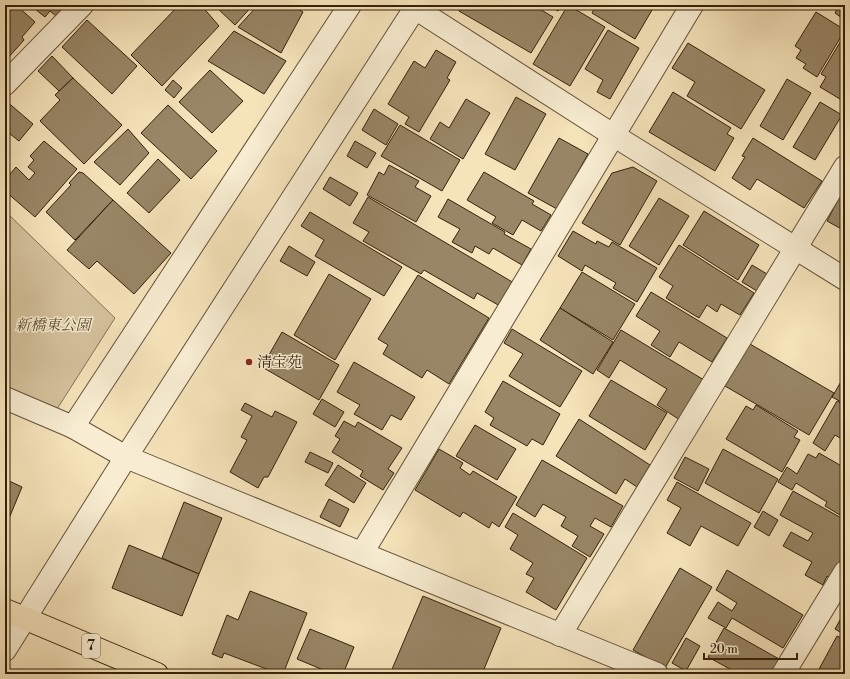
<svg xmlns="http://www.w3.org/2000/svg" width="850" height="679" font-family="'Libre Bodoni','Noto Serif JP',serif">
<rect width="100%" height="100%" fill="#f5e3ba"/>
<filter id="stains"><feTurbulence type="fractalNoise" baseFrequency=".005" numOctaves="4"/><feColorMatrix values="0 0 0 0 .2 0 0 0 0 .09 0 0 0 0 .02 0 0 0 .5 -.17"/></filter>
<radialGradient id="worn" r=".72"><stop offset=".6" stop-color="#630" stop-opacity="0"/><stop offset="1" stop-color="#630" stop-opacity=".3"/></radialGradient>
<polygon fill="#d4c29c" stroke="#847253" points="5,211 115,318 57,409 5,387"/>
<g fill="#988666" stroke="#33220a">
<polygon points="5,5 16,5 35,22 22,37 24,40 7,59 5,57"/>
<polygon points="30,5 62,5 64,7 56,16 50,11 45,17"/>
<polygon points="179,5 201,5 219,26 162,86 131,55"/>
<polygon points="214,5 253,5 235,25"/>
<polygon points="258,5 272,5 277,8 278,5 292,5 303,12 281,53 238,27"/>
<polygon points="462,5 533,5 553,17 531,53 459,11"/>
<polygon points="548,5 561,5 558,11"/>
<polygon points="568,5 605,27 570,86 533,64"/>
<polygon points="596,5 655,5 635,39 592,13"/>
<polygon points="836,5 845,5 845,20 835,13 838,7"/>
<polygon points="816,12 845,30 817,77 803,68 806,64 796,58 801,50 795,46"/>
<polygon points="87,20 137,66 112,94 62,47"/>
<polygon points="608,30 639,48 610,99 597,92 603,80 585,69"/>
<polygon points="234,31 286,61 264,94 208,61"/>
<polygon points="845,34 845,91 840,99 820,87 826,77 821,74"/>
<polygon points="688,43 765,90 741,129 687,96 695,82 672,68"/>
<polygon points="436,50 456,62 447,78 450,80 419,132 405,124 409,117 388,104 414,61 425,68"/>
<polygon points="52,56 73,78 59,91 38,71"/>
<polygon points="210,70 243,101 212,133 179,102"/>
<polygon points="73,78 122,125 84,164 40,121 60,100 55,95"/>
<polygon points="787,79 811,93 783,140 760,126"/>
<polygon points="173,80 182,88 174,98 165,90"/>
<polygon points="673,92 731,128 727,134 734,138 715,171 649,132"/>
<polygon points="516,97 546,114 515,170 485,154"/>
<polygon points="466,99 490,113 463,159 430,139 440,122 449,128"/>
<polygon points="5,100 33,124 19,141 5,130"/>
<polygon points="820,102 842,115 815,160 793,147"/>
<polygon points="168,105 217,151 191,179 141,133"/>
<polygon points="374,109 398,124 386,145 362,130"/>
<polygon points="400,125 460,160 442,191 381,156"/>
<polygon points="128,129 149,153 120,185 94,162"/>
<polygon points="559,138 588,154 557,209 528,193"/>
<polygon points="753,138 822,181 804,208 757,179 750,190 732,178 745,157 742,156"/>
<polygon points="44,141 77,169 35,217 5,191 5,180 16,167 29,180 35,173 28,167 34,160 30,156"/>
<polygon points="355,141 376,153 367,168 347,156"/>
<polygon points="158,159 180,180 149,213 127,193"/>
<polygon points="389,165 419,181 415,187 431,196 416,222 367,195 379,172 384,175"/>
<polygon points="633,167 657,181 620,245 582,223 612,173"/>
<polygon points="79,172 83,173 113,200 75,240 46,212 71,185 69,183"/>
<polygon points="484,172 534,201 532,204 551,215 541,231 522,220 513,235 492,223 496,217 467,200"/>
<polygon points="330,177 358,193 350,206 323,189"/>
<polygon points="840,196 845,199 845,231 827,221"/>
<polygon points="368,197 514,283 500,306 477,293 474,299 424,270 421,274 363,241 369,232 353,223"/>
<polygon points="659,198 689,216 659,265 629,246"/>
<polygon points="448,199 505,232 504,234 531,249 522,265 493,248 489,254 475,246 472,253 452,242 460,229 438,217"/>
<polygon points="113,200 171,253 134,294 97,261 89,269 67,250"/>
<polygon points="704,211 759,245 738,280 683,245"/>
<polygon points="310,212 402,267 384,296 315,256 324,240 301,226"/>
<polygon points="573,231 596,244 597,241 609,247 612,242 657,268 637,302 613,288 616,283 585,265 582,271 558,256"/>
<polygon points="679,245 754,293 740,315 721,304 717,312 707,305 699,318 666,298 673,286 659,277"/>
<polygon points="289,246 315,262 307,276 280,261"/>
<polygon points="752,265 767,274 757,291 742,282"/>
<polygon points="582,272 635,304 613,340 560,308"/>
<polygon points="329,274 371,299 335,360 294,335"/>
<polygon points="418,275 489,318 449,384 427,370 422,378 383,354 388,345 378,339"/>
<polygon points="651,292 727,338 712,362 679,342 670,357 651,345 660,331 636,316"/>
<polygon points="560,308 613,342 593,374 540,340"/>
<polygon points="512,329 582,371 560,407 509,376 523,354 504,343"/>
<polygon points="621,330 704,380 680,420 657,405 667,389 620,360 609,378 597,370"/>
<polygon points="282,332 339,365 319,400 262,367"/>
<polygon points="750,344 834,393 809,435 725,386"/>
<polygon points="354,362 415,397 401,420 391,415 382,430 354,414 360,405 337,392"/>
<polygon points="845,375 845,404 832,397"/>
<polygon points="611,380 667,413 645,450 589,416"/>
<polygon points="503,381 560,414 543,445 532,439 527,446 490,425 494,418 485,412"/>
<polygon points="322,399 344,412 335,427 313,414"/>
<polygon points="837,401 845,405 845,441 835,435 825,451 813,443"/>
<polygon points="245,403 272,417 275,411 297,422 268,477 264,477 258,488 230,472 247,440 241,437 252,416 241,410"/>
<polygon points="756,405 798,431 794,437 800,440 782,472 726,439 746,406 753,410"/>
<polygon points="579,419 650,465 637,487 625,479 616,494 556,456"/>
<polygon points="344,421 355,427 358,422 402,448 388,469 394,473 383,490 360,476 363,471 332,452 340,439 335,436"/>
<polygon points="475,425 516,449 497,480 456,456"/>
<polygon points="439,449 463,463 460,468 470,475 473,471 517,497 499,527 492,522 489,528 463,512 460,517 415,490"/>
<polygon points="723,449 778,479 759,513 705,483"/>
<polygon points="310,452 333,463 328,473 305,462"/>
<polygon points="819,453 845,468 845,518 825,506 827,502 796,483 792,490 778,482 787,467 797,474 808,454 816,458"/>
<polygon points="685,457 709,469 698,491 674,478"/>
<polygon points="542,460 623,506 611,527 595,518 590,526 604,534 590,557 572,546 578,536 561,526 566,517 543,504 535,517 516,505"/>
<polygon points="338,465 366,483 354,503 325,485"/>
<polygon points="5,479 22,487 5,528"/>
<polygon points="677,482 751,523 738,546 701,526 690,546 667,533 681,508 667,500"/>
<polygon points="793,491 845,520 845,555 832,579 827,576 823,585 805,575 812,562 783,546 791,532 808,541 813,533 780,515"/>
<polygon points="329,499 349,509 340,527 320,517"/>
<polygon points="184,502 222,518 199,574 162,558"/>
<polygon points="763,511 778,520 769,536 754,527"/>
<polygon points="513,513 587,558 556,610 526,592 534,578 526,574 533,563 510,549 518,535 505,527"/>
<polygon points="129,545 199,574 182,616 112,588"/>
<polygon points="680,568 712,587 665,668 633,650"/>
<polygon points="727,570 803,615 783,648 732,618 726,628 708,618 718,602 732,611 737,603 716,590"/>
<polygon points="250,591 307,613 283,674 268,674 269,670 224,653 222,658 212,654 227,615 238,620"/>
<polygon points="423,596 501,628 482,674 390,674"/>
<polygon points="845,611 845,635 835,629"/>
<polygon points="724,628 779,659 771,674 739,674 708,657"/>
<polygon points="310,629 354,647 343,674 333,674 297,659"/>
<polygon points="837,636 845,640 845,674 820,674 821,673 818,671"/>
<polygon points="686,638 700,646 686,671 672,663"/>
</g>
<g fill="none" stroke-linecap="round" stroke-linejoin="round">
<g stroke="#645236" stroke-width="24">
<g id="minor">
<polyline points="410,5 613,135 845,279"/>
<polyline points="5,84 82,5"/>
<polyline points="5,398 73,427 350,5"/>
<polyline points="73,427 126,457 657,674"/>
<polyline points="362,553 692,5"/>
<polyline points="560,635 845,167"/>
<polyline points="5,650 126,457 417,5"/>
<polyline points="783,674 845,572"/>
</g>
</g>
<g stroke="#33220a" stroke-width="24">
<polyline id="highway" points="5,610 157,674"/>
</g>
<use href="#minor" stroke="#f8edd2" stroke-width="22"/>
<use href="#highway" stroke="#f5e3ba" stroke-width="22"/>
</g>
<circle fill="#8f2418" stroke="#f8edd2" stroke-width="1.5" cx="249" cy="362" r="4"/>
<g text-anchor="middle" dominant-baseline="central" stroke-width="3" stroke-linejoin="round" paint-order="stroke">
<rect fill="#f8edd2" stroke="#6e5f46" stroke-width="1" x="82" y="634" width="18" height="24" rx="3"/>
<g font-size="14" font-weight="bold" fill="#33220a">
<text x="91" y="646">7</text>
</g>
<g font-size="15" font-style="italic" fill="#5b4a2e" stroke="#f8edd2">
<text x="53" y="325">新橋東公園</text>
</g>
<g font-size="15" fill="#33220a" stroke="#f8edd2" text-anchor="start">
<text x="257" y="362">清宝苑</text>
</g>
</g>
<rect width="850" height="679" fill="none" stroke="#f5e3ba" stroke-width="20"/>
<rect x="6" y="6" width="838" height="667" fill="none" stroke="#33220a" stroke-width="2"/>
<rect x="10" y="10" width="830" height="659" fill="none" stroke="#33220a"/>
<path d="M704 653v6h93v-6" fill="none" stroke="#33220a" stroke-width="2"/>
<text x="710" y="653" font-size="12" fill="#33220a" stroke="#f8edd2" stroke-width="3" paint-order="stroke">20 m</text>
<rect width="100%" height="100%" filter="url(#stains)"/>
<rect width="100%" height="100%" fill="url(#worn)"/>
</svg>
